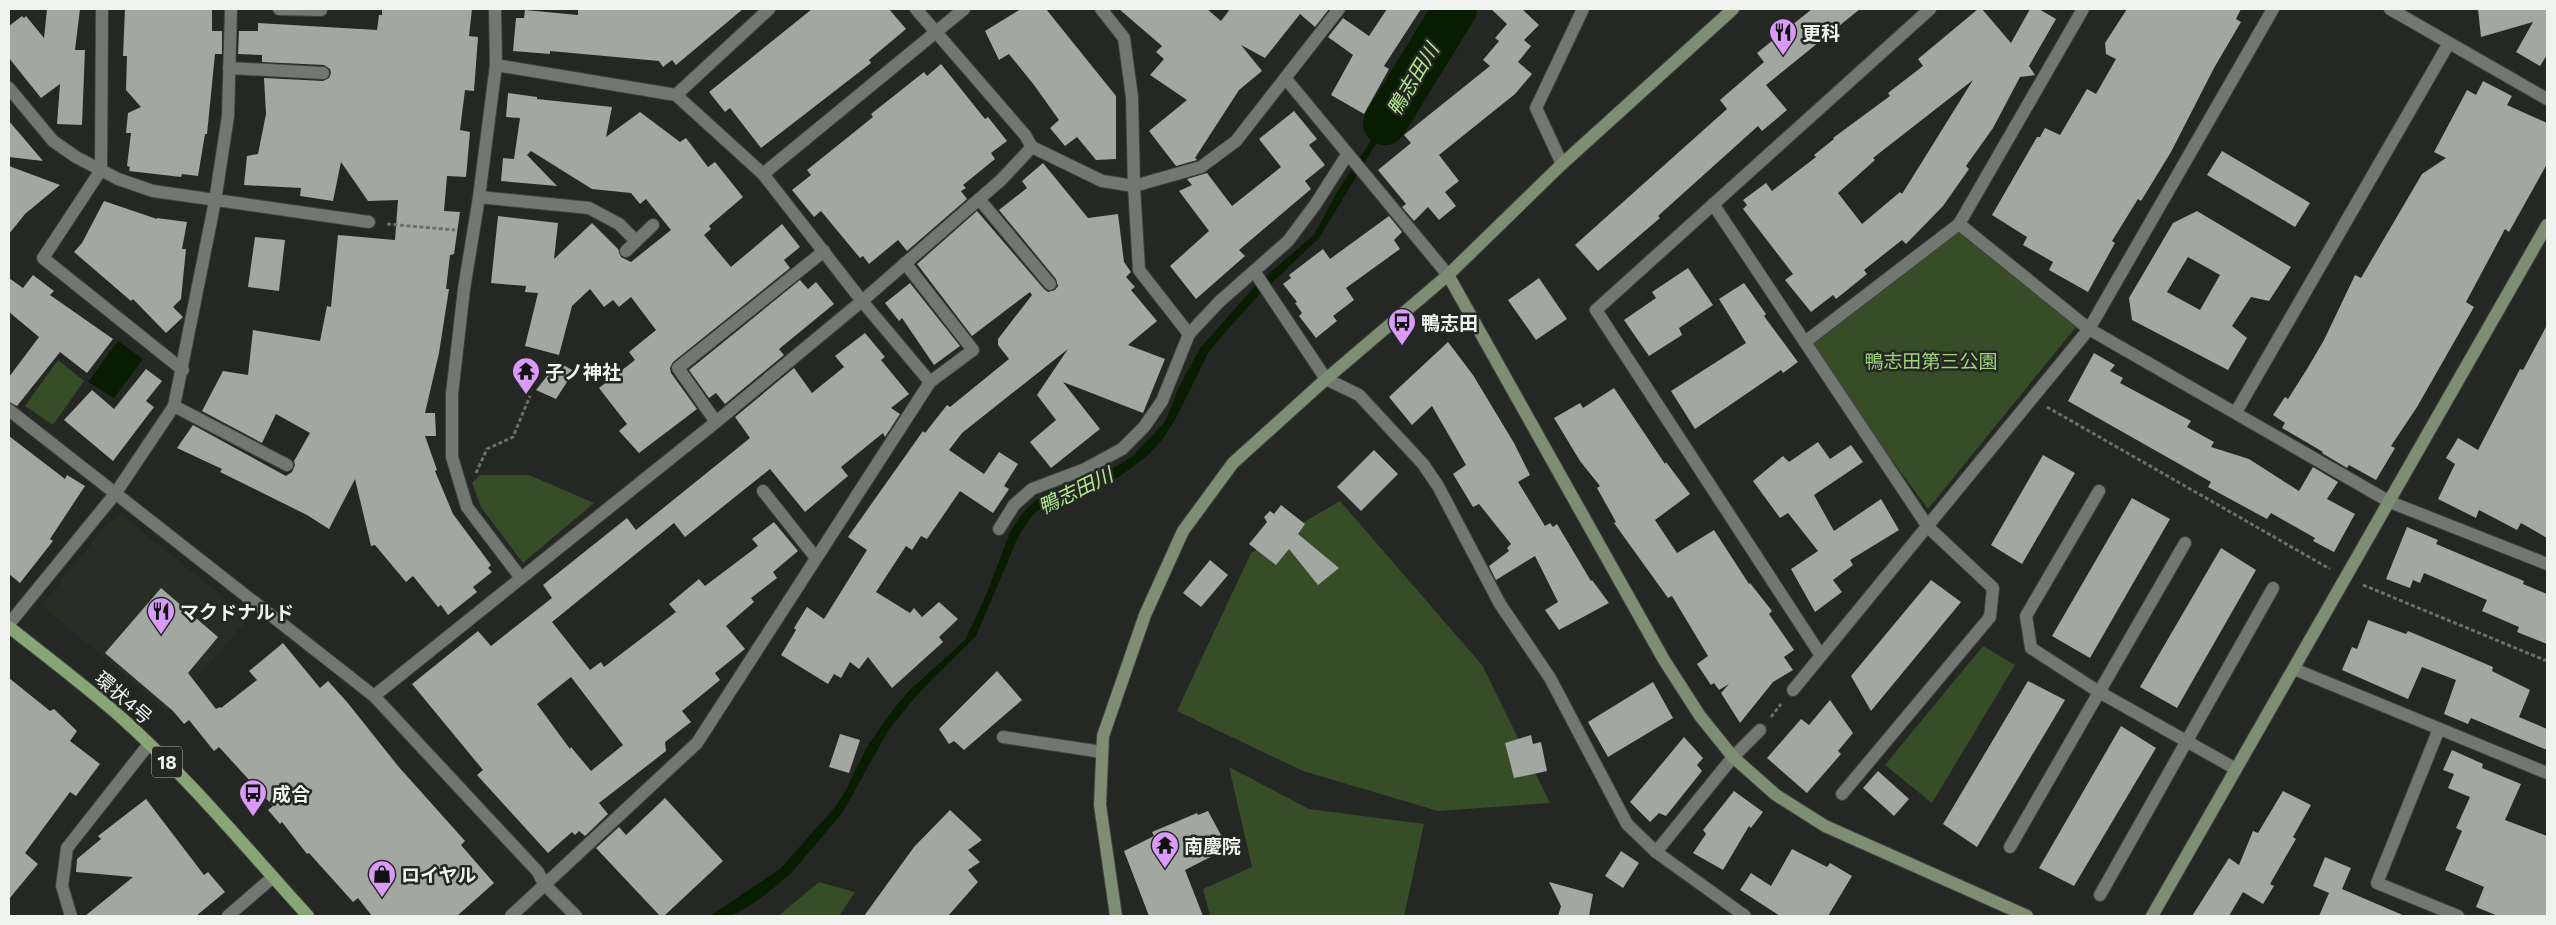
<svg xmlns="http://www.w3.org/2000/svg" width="2556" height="925" font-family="Commissioner,'Noto Sans JP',sans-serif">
<rect width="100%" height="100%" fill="#242723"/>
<polygon fill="#282e24" points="122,515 225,599 250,617 167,711 42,605 108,523"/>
<g fill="#364d27">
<polygon points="1959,224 2080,322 1928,509 1805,342"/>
<polygon points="58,360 84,381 53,425 25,406"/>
<polygon points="480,475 529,475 594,503 523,563 481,507 472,483"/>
<polygon points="1340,501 1482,665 1550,803 1438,811 1303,771 1177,711 1251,553"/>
<polygon points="1983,646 2015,665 1932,803 1885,765"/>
<polygon points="1229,767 1309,809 1424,824 1404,916 1210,916 1203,889 1252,867"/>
<polygon points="819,882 855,892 839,916 778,916"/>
</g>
<g fill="#081c00">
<polygon points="1413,70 1419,73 1319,238 1254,300 1209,351 1176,418 1162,440 1147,456 1119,477 1047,505 1034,513 1019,535 976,636 917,695 889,729 843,812 792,872 775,887 751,905 731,916 710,916 780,869 835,807 845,792 868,745 895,707 910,690 965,640 986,595 1011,530 1022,514 1038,498 1100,476 1133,456 1165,422 1179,387 1200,348 1257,284 1314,235 1337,192 1390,112"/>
<polygon points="118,341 143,359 114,398 88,382"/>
</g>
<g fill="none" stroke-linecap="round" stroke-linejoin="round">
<polyline stroke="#081c00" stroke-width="44" points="1385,123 1455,9"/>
</g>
<g fill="#a3a7a1" fill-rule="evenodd">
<polygon points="47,9 80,9 75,50 85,50 82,125 57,124 60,84 41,98 9,58 9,26 22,16 24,18 26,16 44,38"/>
<polygon points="125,9 212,9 212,31 222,31 222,54 215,54 207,134 205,134 198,176 182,174 181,177 129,171 130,167 127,166 131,133 126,133 128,113 141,107 126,90 127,56 123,56"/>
<polygon points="382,9 472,9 469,36 478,37 474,91 465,90 460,130 470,132 466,177 447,176 444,211 460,212 454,254 450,255 446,289 449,289 439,353 425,413 435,413 436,436 425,436 437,470 435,471 453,514 491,565 488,568 492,572 473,587 477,592 448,615 441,605 438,607 413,576 406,582 375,545 371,546 355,479 329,529 307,515 220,472 222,469 177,448 193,425 286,476 292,472 295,465 294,461 310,433 276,414 262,443 202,411 223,371 248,375 253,330 320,341 327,306 331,307 338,235 395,240 398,200 368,201 341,162 333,201 300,196 301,188 244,185 247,156 258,154 266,114 264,78 323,81 329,78 331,73 330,69 324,65 262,62 262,55 238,54 239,31 258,31 258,23 377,30 379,15 382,15"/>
<polygon points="578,9 743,9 676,65 672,60 663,67 659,61 550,51 550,54 513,51 516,18 524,18 525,10 578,15"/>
<polygon points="812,9 889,9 906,29 869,60 871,63 761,148 730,108 725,112 709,92"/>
<polygon points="1021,9 1046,9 1116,96 1116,159 1096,160 1077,137 1065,146 1050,128 1059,120 1034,85 1009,54 999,60 985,31"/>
<polygon points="1119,9 1207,9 1221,21 1230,9 1329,9 1315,27 1300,14 1265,58 1241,45 1262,71 1239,90 1195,158 1197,160 1176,166 1149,131 1187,100 1150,75 1164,59 1156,52 1162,46"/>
<polygon points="1387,9 1421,9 1384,66 1389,69 1364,114 1331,95 1353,55 1328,37 1343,18 1369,36"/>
<polygon points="1491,9 1522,9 1539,25 1524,40 1531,46 1518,62 1532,74 1515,94 1439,155 1459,181 1445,192 1456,206 1439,220 1428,207 1414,221 1402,207 1406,204 1378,170 1411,143 1404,135 1490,66 1483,60 1499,41 1495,38 1507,24"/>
<polygon points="1812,9 1860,9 1766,85 1787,110 1762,131 1758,126 1658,216 1660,218 1598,271 1575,245 1727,109 1720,100 1764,62 1757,53"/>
<path d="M1978 9H1982L2011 43 2030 9H2039L2056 19 2029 66 2035 75 2020 77 1993 128 1966 166 1969 169 1943 206 1906 244 1902 240 1864 270 1867 274 1836 299 1833 295 1811 312 1785 280 1793 274 1743 209 1747 205 1743 200 1766 183 1772 191 1816 157 1814 155 1834 139 1833 138 1890 96 1888 93 1923 66 1918 59ZM1973 80 1902 194 1900 192 1862 224 1838 193 1875 160 1873 158Z"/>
<polygon points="2127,9 2241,9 2236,19 2241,22 2214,68 2171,152 2141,201 2138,199 2112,241 2115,243 2088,292 2049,270 2053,262 2023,245 2027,237 1992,215 2037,137 2040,137 2045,128 2060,135 2087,89 2096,94 2116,59 2106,54 2105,43"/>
<polygon points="2478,9 2547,9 2547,55 2540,66 2516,52 2533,22 2481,37"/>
<polygon points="941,64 985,119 988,117 1007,141 991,153 995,159 963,185 966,188 961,191 967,199 907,251 898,240 869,264 863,256 860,258 821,211 814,217 792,190 811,175 807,170 873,117 871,114 924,72 927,76"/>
<polygon points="2483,81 2512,96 2507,105 2547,123 2547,164 2509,232 2505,229 2466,302 2474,307 2417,407 2391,446 2395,448 2376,480 2349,465 2347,468 2322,453 2323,452 2282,428 2285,423 2273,415 2285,397 2288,399 2307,369 2324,340 2355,275 2361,278 2422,174 2446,158 2434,152 2467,90 2476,95"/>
<polygon points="508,93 537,97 537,99 612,107 606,137 640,112 680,142 686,138 708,167 715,162 743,197 709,226 711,229 704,235 731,267 782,224 800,247 784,260 790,268 673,362 670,368 671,373 697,409 639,453 619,431 627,424 599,388 635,360 629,352 656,330 631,297 619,307 613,300 604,307 590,289 572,306 559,355 525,346 538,293 525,292 526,286 491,283 498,216 558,223 554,259 592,223 618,249 621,257 631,262 671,230 646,199 640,204 631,193 592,189 531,151 527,155 557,186 501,181 503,158 514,159 520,118 506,117"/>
<polygon points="1294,111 1317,139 1309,145 1325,165 1305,181 1311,189 1239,250 1245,256 1196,299 1170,266 1209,231 1179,191 1192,185 1187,179 1207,173 1232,206 1281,167 1259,139"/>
<polygon points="9,121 43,161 9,157"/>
<polygon points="2222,151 2310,203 2295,227 2207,175"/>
<polygon points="1043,163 1088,218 1118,214 1124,262 1131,272 1126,277 1135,287 1131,290 1157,321 1128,345 1165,359 1143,413 1063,382 1100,429 1051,468 1030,442 1056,420 1037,395 1068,349 962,433 949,450 984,474 999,452 1018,464 1004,486 1009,489 993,513 960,491 927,539 921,536 912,550 906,546 876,592 910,613 914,608 922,617 939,602 958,619 939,637 943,642 892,688 868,657 859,669 850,662 841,678 834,674 828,684 781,655 796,630 794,628 807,607 824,619 867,550 848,537 923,431 925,433 947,405 950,407 1009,359 998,345 998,339 1032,295 1030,292 972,336 917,264 977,211 1044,289 1048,292 1055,290 1058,286 1056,279 999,210 1027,188 1022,181"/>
<polygon points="9,166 60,185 25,214 9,234"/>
<polygon points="104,201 157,219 157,218 187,222 182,249 186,249 181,299 173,307 183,317 166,333 133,299 131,301 74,252 82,243"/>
<path d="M2197 211 2291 267 2269 301 2251 297 2232 326 2247 338 2228 370 2132 320 2129 298 2173 223ZM2188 257 2220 275 2200 310 2167 292Z"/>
<polygon points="1389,216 1402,232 1394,240 1400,249 1346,288 1354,300 1333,316 1337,321 1316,338 1299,316 1302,313 1295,303 1297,302 1283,284 1291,278 1289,275 1323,249 1330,259"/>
<polygon points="255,237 285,240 279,291 248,287"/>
<polygon points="1688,268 1713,305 1679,328 1682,335 1649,356 1624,320 1656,298 1652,292"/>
<polygon points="33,275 54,291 50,295 113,339 87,373 60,352 17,406 9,402 9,377 39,337 9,312 9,278 23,288"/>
<polygon points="1539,278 1567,319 1536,340 1508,300"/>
<polygon points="800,280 808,289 816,282 834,304 779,349 784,355 725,404 716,393 709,398 689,370"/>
<polygon points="910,283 960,346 934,365 902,318 899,321 885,303"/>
<polygon points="1744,283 1766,314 1764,316 1798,362 1783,373 1781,370 1695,429 1671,391 1746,343 1719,299"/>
<polygon points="2547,325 2547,538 2521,523 2517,530 2479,510 2476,518 2438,499 2455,464 2446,458 2458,438 2478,450 2520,369 2523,370"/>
<path d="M865 333 885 357 881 360 909 394 891 408 900 414 885 437 883 433 841 467 848 476 805 512 770 469 685 537 674 523 552 622 590 670 601 662 604 667 676 612 669 604 699 579 705 586 758 546 752 539 774 522 798 551 773 572 777 578 751 598 754 602 726 626 745 649 715 673 720 680 682 711 691 722 665 742 666 751 599 803 608 814 585 836 579 831 575 835 572 832 548 853 477 775 483 770 412 684 478 631 491 646 552 598 543 585 627 518 636 530 750 438 735 417 794 368 812 393 844 367 835 356ZM571 677 623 745 591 771 571 747 570 749 537 704Z"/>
<polygon points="1448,342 1473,375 1514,443 1530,475 1518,482 1545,526 1550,523 1553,527 1557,524 1591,581 1592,580 1609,603 1559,630 1545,610 1558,602 1535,556 1496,580 1489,566 1509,551 1507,548 1511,544 1479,504 1473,507 1453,474 1466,465 1432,406 1412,425 1389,397"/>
<polygon points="2094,353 2115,365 2110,371 2123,378 2120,383 2191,421 2187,427 2214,442 2211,447 2249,459 2299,491 2313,467 2338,482 2327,499 2355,514 2334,552 2313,541 2315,538 2271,513 2267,519 2208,487 2211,482 2068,401"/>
<polygon points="558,362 574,371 556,399 536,390"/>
<polygon points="146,369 162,381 146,401 154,407 113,461 64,420 92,390 114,409"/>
<polygon points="1614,388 1665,464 1666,462 1690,494 1655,520 1677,553 1714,530 1749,584 1750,583 1772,611 1769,614 1794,650 1784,657 1793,670 1773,682 1740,723 1721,693 1729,684 1719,690 1714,683 1711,685 1697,664 1708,656 1672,596 1668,598 1614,523 1616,522 1597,488 1600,486 1580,461 1554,418 1580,403 1583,408"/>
<polygon points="9,436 65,479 67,475 85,486 50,539 53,541 20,583 9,574"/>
<polygon points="1818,442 1830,459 1851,445 1863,462 1814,495 1834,531 1881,499 1899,530 1850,560 1853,565 1833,580 1842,592 1815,612 1791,569 1818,551 1788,513 1780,518 1753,481 1783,456 1789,462"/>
<polygon points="1374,450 1398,474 1361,511 1337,487"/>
<polygon points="2043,455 2075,473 2022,564 1991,545"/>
<polygon points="2132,498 2170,519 2090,658 2052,636"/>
<polygon points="1281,505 1305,524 1298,534 1339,568 1318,585 1289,549 1276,565 1249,544 1267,522 1264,517 1270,511 1274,514"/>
<polygon points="2407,527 2438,540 2436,544 2524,581 2523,584 2547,594 2547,644 2517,632 2519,627 2482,611 2487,600 2424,573 2420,583 2413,580 2410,588 2386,579"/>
<polygon points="2221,548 2256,570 2177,708 2140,687"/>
<polygon points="1210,560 1228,575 1201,607 1183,593"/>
<polygon points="1931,580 1961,602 1871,711 1851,676"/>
<polygon points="161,588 218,637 188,673 216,709 220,707 221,708 257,680 249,671 283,643 320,688 328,681 347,702 398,766 465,841 461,845 494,883 457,916 372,916 358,898 353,902 309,853 307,854 282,822 280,824 268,810 273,806 219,747 214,751 189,720 184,724 173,711 105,653"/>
<polygon points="2368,620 2406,634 2408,631 2444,646 2493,667 2492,671 2530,690 2519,717 2547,729 2547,750 2471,718 2468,724 2444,714 2456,680 2422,667 2408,699 2342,670 2352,647 2357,649"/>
<polygon points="997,671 1022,700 964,750 954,741 949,744 939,729"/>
<polygon points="9,678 50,711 54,709 77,731 70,741 100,764 76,796 70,792 25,853 38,864 9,899"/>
<polygon points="2028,681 2065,700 1977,847 1943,824"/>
<polygon points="1653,682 1673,718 1608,757 1588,722"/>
<polygon points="1830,700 1853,733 1838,751 1841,754 1807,793 1767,758 1801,719 1809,725"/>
<polygon points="2121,726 2156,748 2074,886 2039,868"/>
<polygon points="840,734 860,740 849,773 829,767"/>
<polygon points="1531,735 1533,744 1541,742 1547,771 1514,778 1505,743"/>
<polygon points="1684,737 1703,758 1697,765 1702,771 1666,816 1659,813 1650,822 1630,802"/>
<polygon points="2452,750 2483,764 2482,768 2521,784 2505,820 2547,836 2547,916 2498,916 2476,907 2484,887 2445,870 2462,831 2456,828 2470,797 2448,788 2454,774 2443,770"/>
<polygon points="1878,771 1909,799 1894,816 1863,788"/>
<polygon points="1734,791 1763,812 1751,828 1749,826 1723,870 1693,853 1706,834 1703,830"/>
<polygon points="2283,791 2311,805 2293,837 2296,839 2270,884 2274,886 2263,904 2243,892 2229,916 2192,916 2229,858 2239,865 2253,831 2258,833"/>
<polygon points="665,798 723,861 664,916 660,916 596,848 619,827 626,835"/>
<polygon points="146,799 204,875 208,872 225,892 196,916 85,916 133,877 76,872 77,859 101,839 98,836"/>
<polygon points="950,810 982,840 968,850 980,862 968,870 978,882 948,916 864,916 914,847"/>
<polygon points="1208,811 1228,848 1185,870 1203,916 1149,916 1124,851 1154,836 1152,832 1197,813 1198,815"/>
<polygon points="1792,849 1827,867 1830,863 1852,876 1828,916 1780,916 1740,890 1751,873 1771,886"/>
<polygon points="1621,851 1639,863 1623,888 1605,876"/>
<polygon points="2325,857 2351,868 2342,889 2405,916 2319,916 2329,893 2313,886"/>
<polygon points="1549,882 1593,894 1589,916 1558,916 1561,906"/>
</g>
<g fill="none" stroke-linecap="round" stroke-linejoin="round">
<g stroke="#40423e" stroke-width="14">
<polyline id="lane" points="979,199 1050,284"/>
</g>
<g stroke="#40423e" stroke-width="14">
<g id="street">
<polyline points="102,9 101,170 43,258 183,370"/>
<polyline points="279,9 321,10"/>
<polyline points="495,9 496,65 479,197 464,289 452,394 452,457 467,507 521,578"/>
<polyline points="916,9 1025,135 1032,147 1102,181 1134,186 1201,167 1236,141 1339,9"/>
<polyline points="1101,9 1124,38 1132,97 1134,186 1139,270 1189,334"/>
<polyline points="2390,9 2547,99"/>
<polyline points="496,65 676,95 763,174 862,301 930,382 697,743 511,916"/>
<polyline points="229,68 323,73"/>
<polyline points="1286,79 1448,275"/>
<polyline points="9,88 53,141 76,157 118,179 153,191 369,222"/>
<polyline points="676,95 769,9"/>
<polyline points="1562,164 1536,108 1583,9"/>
<polyline points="763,174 964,9"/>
<polyline points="479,197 589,208 619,224 636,241"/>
<polyline points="1713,204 1928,527 1993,588 1990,617 1842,794"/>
<polyline points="1959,224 2089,329 2390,502 2547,564"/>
<polyline points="626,251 653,225"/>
<polyline points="905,263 973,350 930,382"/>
<polyline points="1254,271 1326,379 1359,395 1423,464 1438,486 1500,604 1550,678 1627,824 1656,852 1745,916"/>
<polyline points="1805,342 1959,224 2083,9"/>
<polyline points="174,406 287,465"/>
<polyline points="9,410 374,696 538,872 544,884 576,916"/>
<polyline points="2236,412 2449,43"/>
<polyline points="716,422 678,368 824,251"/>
<polyline points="763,491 816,558"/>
<polyline points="2099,491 2026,616 2031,648 2099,692 2236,769"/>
<polyline points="999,529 1014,505 1032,489 1085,469 1122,449 1144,427 1162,401 1189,334 1219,302 1288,241 1315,205 1347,155"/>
<polyline points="9,624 115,494 174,406 215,201 228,116 231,9"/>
<polyline points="1820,654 1596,310 1930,9"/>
<polyline points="2294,669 2547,773"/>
<polyline points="1793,690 2089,329 2273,9"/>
<polyline points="374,696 716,422 862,301 1001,180 1032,147"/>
<polyline points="2439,729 2377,883 2458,916"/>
<polyline points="1003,737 1102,752"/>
<polyline points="2010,847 2185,543"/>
<polyline points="1656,852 1733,757 1760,730"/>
<polyline points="2100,895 2273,588"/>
<polyline points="71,916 62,886 67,848 149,744"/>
<polyline points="228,916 273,877"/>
</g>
</g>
<g stroke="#40423e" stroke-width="14">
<g id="secondary">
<polyline points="1448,275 1664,660 1700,716 1733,757 1776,795 1825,826 2027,916"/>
<polyline points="1116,916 1100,805 1103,736 1145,615 1183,531 1233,463 1326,379 1448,275 1562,164 1733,9"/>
<polyline points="2152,916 2547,225"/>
</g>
</g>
<g stroke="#40423e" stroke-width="14">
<path id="primary" d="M9 627C47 657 87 687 124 720 190 780 248 850 308 916"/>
</g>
<g stroke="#6c6f6b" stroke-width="3" stroke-dasharray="4 2.5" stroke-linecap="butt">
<polyline points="387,224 455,230"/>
<polyline points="2047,407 2330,569"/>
<polyline points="476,473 487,449 513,437 530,396"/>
<polyline points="2363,585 2547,661"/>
<polyline points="1771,717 1781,704"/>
</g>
<use href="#lane" stroke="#737772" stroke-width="12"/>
<use href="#street" stroke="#737772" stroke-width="12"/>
<use href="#secondary" stroke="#7e8e74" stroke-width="12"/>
<use href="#primary" stroke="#88a576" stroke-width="12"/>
</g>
<defs>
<g id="restaurant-pin" transform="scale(1.4375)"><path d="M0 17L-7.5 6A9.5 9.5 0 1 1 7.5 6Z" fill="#d99af8" stroke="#242723"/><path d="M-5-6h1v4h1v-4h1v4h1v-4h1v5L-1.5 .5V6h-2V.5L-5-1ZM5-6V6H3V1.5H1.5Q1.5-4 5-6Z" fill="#111"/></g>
<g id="bus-pin" transform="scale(1.4375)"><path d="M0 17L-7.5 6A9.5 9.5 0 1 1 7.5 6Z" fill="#d99af8" stroke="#242723"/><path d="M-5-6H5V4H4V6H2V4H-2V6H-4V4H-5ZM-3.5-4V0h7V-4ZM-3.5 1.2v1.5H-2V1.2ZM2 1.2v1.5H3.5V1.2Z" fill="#111"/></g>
<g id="temple-pin" transform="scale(1.4375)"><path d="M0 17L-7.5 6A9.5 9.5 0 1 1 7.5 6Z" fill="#d99af8" stroke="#242723"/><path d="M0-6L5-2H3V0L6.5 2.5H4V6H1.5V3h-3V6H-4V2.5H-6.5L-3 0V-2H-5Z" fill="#111"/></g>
<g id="shop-pin" transform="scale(1.4375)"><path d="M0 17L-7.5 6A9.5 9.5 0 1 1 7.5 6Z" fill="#d99af8" stroke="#242723"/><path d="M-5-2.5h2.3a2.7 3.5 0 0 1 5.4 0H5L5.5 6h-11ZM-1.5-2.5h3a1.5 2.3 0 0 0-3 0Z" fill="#111"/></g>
</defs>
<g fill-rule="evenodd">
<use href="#restaurant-pin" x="1783" y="32"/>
<use href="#bus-pin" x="1402" y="322"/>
<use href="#temple-pin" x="526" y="371"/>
<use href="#restaurant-pin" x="161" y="611"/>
<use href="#bus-pin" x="253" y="793"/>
<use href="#temple-pin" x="1165" y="845"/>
<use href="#shop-pin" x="382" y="874"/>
</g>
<g text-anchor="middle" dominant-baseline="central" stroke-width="5" stroke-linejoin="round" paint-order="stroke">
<rect fill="#242723" stroke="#b4b6b2" stroke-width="1" x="152" y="746.5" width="30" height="31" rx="4"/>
<g font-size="18" font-weight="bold" fill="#f1f3f0">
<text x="167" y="762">18</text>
</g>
<g font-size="19" font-weight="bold" fill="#f1f3f0" stroke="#242723" text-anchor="start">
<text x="1802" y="32">更科</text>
<text x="1421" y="322">鴨志田</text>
<text x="545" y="371">子ノ神社</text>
<text x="180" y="611">マクドナルド</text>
<text x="272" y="793">成合</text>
<text x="1184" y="845">南慶院</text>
<text x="401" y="874">ロイヤル</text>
</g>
<g font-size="19" fill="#9dd577" stroke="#242723">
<text x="1931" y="360">鴨志田第三公園</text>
</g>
<g font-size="19" fill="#f1f3f0" stroke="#242723">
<text transform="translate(124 697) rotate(41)">環状4号</text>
</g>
<g font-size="20" font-style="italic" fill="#b2eb8d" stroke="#242723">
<text transform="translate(1412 79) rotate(-59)">鴨志田川</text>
<text transform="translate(1075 490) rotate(-26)">鴨志田川</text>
</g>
</g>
<rect width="2556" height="925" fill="none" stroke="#f1f3f0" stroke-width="20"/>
</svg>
